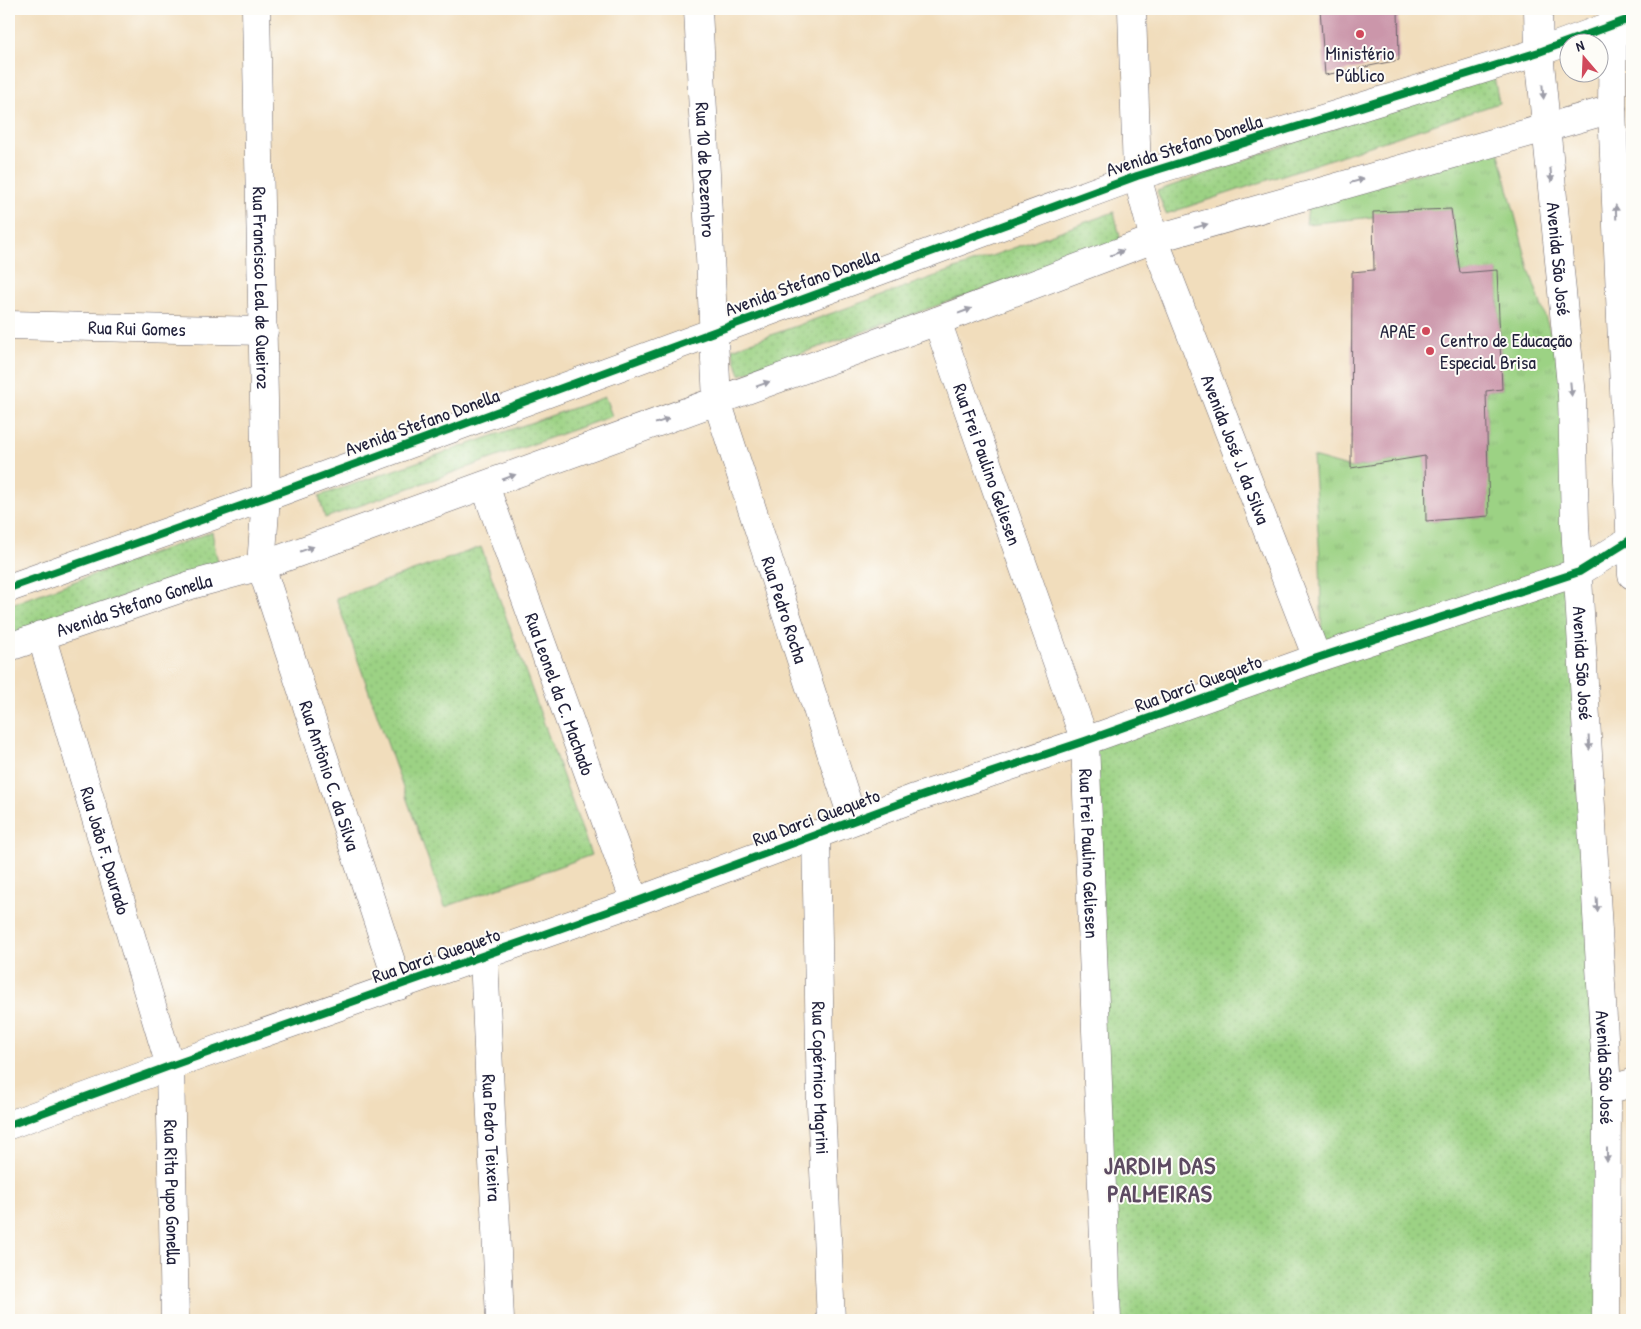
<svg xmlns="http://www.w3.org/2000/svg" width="1641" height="1329" font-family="'Patrick Hand',sans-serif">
<defs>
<pattern id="grass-dots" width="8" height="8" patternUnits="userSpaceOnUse" patternTransform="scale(1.25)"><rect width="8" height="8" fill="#9cd284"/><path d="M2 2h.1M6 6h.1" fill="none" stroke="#86b473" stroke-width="1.8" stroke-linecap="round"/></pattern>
<pattern id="park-tufts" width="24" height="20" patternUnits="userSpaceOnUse" patternTransform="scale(1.25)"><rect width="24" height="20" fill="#9cd284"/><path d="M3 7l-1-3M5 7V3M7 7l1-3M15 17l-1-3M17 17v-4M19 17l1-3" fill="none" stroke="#86b473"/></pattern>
</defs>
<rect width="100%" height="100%" fill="#fdfcf7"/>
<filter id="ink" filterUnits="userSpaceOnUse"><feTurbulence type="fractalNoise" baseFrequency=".02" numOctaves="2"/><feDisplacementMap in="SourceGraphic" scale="10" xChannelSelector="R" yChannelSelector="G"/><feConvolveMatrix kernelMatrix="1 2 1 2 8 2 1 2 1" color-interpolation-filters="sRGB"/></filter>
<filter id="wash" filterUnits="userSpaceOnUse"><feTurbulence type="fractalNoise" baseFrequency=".0096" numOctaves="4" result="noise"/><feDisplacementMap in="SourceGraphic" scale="20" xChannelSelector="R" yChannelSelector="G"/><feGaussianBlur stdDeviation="1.12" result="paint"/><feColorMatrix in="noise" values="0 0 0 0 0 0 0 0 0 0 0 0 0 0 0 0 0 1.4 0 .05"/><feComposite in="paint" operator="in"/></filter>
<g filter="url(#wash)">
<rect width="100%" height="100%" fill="#f1ddbc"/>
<g fill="url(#grass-dots)" stroke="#5f7a60">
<polygon points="1493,72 1499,103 1166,214 1157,191"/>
<polygon points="1114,212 1121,241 740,375 732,349"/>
<polygon points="605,397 612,416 325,518 319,496"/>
<polygon points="212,532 218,563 9,637 9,605"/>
<polygon points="481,547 591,855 445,907 336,598"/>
<polygon points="1579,572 1605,1320 1106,1320 1085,741"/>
</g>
<polygon fill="url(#park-tufts)" stroke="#5f7a60" points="1498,150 1529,269 1572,396 1579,572 1322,654 1320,559 1313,457 1351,468 1425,456 1426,521 1488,516 1486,391 1502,389 1497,271 1460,273 1451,209 1306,224 1308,206"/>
<g id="blocks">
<g fill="#cb96aa">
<polygon points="1320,9 1398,9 1399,60 1325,75"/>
<polygon points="1451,209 1460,273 1497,270 1502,389 1486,391 1489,516 1426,521 1425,456 1351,468 1352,272 1374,270 1373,212"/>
</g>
</g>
</g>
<g filter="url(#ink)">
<use href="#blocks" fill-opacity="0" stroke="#6a6368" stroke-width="1"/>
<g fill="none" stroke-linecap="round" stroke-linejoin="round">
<g stroke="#6a6368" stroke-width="29">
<g id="street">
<path id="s1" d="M256 9 266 497 261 566 399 986"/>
<path id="s2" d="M698 9 717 401 853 820"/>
<path id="s3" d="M1132 9 1137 176 1154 239 1317 658"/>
<path id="s4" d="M937 321 1085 741 1107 1320"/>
<path id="s5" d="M9 325 264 331"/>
<path id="s6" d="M485 486 635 902"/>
<path id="s7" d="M41 635 170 1066 175 1320"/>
<path id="s8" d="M816 834 821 1105 831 1320"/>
<path id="s9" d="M484 956 500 1320"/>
<polyline points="1607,1090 1632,1083"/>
<polyline points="9,1125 170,1066 635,902 912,799 1085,741 1317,658 1579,572 1632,539"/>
</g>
</g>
<g stroke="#6a6368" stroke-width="29">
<g id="secondary">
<path id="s10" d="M1538 9 1539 52 1572 396 1575 524 1607 1090 1606 1320"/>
<polyline points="1613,9 1612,109 1632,575"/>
<polyline points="9,588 266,497 1137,176 1539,52 1632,18"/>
<path id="s11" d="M9 647 191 585 261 566 937 321 1154 239 1612 109"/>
</g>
</g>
<use href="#street" stroke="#fff" stroke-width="28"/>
<use href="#secondary" stroke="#fff" stroke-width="28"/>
<g stroke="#fdfcf7" stroke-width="11">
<g id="cycleway">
<polyline points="9,588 266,497 1137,176 1539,52 1632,18"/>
<polyline points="9,1125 170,1066 635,902 912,799 1085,741 1317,658 1579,572 1632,539"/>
</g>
</g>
<use href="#cycleway" stroke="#00873e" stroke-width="8"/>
</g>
<defs><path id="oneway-solid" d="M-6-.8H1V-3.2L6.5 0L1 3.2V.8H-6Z" transform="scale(1.25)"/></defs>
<g fill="#9c9ca7">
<use href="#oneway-solid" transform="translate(1543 92) rotate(85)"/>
<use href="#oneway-solid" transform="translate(1551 175) rotate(85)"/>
<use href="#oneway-solid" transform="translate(1357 181) rotate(-16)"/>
<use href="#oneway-solid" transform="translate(1616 212) rotate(-92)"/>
<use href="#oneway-solid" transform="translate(1201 226) rotate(-16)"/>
<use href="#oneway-solid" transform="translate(1117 253) rotate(-21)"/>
<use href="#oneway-solid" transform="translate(965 311) rotate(-21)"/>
<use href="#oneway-solid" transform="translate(763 384) rotate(-20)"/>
<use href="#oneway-solid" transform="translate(1571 389) rotate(85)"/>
<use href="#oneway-solid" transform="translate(662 421) rotate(-20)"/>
<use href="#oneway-solid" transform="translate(509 477) rotate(-20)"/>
<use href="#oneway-solid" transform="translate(307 549) rotate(-20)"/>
<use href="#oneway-solid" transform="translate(1589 743) rotate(87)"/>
<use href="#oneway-solid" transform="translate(1597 905) rotate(87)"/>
<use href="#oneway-solid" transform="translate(1607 1155) rotate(90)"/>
</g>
</g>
<g fill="#d1495b" stroke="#fdfcf7" stroke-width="2">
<circle cx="1360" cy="34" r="5"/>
<circle cx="1426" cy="331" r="5"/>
<circle cx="1430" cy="351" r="5"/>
</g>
<g text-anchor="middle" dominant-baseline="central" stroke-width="4" stroke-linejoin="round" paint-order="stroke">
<g font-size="19" fill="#22223b" stroke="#fdfcf7">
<text x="1360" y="53">Ministério<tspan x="1360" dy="22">Público</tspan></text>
<text x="1416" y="331" text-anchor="end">APAE</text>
<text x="1440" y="340" text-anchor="start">Centro de Educação<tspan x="1440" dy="22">Especial Brisa</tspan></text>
</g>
<g font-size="19" fill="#22223b" stroke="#fdfcf7">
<text transform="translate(1184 145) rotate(-18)">Avenida Stefano Donella</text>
<text stroke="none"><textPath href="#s2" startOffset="161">Rua 10 de Dezembro</textPath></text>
<text stroke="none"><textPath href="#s10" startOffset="251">Avenida São José</textPath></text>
<text transform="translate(802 282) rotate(-20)">Avenida Stefano Donella</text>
<text stroke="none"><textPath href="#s1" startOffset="279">Rua Francisco Leal de Queiroz</textPath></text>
<text stroke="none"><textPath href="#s5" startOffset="128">Rua Rui Gomes</textPath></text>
<text transform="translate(422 422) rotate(-20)">Avenida Stefano Donella</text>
<text stroke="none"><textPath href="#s3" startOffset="458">Avenida José J. da Silva</textPath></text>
<text stroke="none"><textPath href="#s4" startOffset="152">Rua Frei Paulino Geliesen</textPath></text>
<text stroke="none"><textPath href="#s11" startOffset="132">Avenida Stefano Gonella</textPath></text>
<text stroke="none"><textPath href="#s2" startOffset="612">Rua Pedro Rocha</textPath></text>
<text stroke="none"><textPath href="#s10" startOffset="656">Avenida São José</textPath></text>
<text transform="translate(1198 683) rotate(-20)">Rua Darci Quequeto</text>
<text stroke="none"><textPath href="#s6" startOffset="221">Rua Leonel da C. Machado</textPath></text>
<text stroke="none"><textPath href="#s1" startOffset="778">Rua Antônio C. da Silva</textPath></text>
<text transform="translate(816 817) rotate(-20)">Rua Darci Quequeto</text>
<text stroke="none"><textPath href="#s7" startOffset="225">Rua João F. Dourado</textPath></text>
<text stroke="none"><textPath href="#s4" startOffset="558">Rua Frei Paulino Geliesen</textPath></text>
<text transform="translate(436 955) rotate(-19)">Rua Darci Quequeto</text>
<text stroke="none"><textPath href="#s10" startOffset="1061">Avenida São José</textPath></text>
<text stroke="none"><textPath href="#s8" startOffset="244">Rua Copérnico Magrini</textPath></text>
<text stroke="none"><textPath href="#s9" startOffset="182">Rua Pedro Teixeira</textPath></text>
<text stroke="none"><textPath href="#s7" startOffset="576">Rua Rita Pupo Gonella</textPath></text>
</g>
<g font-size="24" font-weight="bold" letter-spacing="1" fill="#5d4b62" stroke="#fdfcf7">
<text x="1160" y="1165">JARDIM DAS<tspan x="1160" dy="28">PALMEIRAS</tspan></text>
</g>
</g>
<rect width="1641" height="1329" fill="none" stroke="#fdfcf7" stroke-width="30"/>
<g transform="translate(1584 58) rotate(341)"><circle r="24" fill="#fdfcf7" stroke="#a5a5ac"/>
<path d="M0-4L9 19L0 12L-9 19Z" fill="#d1495b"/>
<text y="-8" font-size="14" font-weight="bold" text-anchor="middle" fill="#22223b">N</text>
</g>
</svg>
